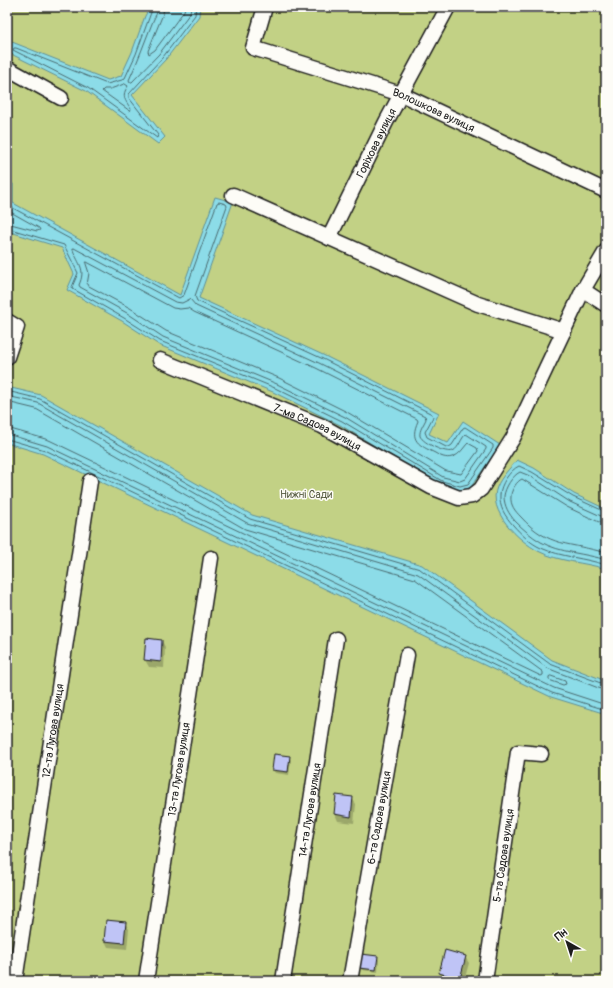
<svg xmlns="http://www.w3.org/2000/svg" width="613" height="988" font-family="Pangolin,sans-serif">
<rect width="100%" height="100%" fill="#fdfcf7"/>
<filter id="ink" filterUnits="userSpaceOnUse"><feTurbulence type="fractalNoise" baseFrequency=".025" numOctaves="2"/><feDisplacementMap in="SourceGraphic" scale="8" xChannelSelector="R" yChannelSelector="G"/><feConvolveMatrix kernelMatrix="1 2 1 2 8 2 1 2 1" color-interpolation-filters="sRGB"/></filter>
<g filter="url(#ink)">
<rect fill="#c2d185" stroke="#6f7650" x="7" y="7" width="599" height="974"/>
<g fill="#8cdce8" stroke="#5f8f96">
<polygon points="150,7 200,7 199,16 166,59 132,95 165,137 158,144 86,91 7,52 7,40 108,80 121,76 132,52 145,16"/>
<polygon points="7,178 13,184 13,203 180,295 215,197 233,202 199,298 323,355 439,413 429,434 448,443 463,421 500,445 471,487 461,491 440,485 340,425 273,392 159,345 122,321 67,290 74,274 62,248 7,231"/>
<polygon points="7,387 41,395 252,515 422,565 552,660 606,681 606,714 551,697 43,454 7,443"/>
<path d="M517 460 534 468 574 494 606 509V569C584 562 559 562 538 551 519 541 487 511 497 487 501 477 510 468 517 460Z"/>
</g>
<g fill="#0003">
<polygon points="162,641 165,647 164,668 149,667 145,660"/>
<polygon points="289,757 291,760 289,775 275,773 273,770"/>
<polygon points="337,796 352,798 356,804 354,823 338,821 335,814"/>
<polygon points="125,923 129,929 127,949 108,947 105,941"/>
<polygon points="378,957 379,960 378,972 362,970 360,967"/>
<polygon points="465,957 469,963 464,981 450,981 444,979 440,973"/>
</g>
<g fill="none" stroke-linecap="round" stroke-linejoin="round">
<g stroke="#49696e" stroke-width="1">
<polyline points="153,7 136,54 125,78 122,80 107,84 16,48 14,48 13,50 88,88 157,138 158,135 129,98 129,94 163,57 195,15 196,7"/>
<path d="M158 7C158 13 155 16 153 21 145 41 138 61 129 80L130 82H132L159 54 190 13 191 7"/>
<polyline points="164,7 163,14 148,51 149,54 155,50 184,11 185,7"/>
<path d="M125 84 128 86C121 96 125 100 131 109L130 111 102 91 104 89H110Z"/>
<polyline points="7,183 9,186 9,203 11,207 179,298 184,295 217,203 219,202 226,204 227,206 195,296 197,301 321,358 432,414 433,417 425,432 427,437 446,447 449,447 452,445 463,428 465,427 493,445 493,448 468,484 460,486 442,481 342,421 275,388 160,341 124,318 73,289 72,287 78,273 64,245 7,228"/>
<polyline points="7,210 39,228 40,230 37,231 7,223"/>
<path d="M74 248 175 302 182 303 190 299 196 306 319 363 425 416 426 419C424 424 419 430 420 436 423 443 446 454 453 451 459 448 461 438 466 434L486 447V449L465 479 460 481 443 477 345 417 277 384 163 337 127 313 80 287 79 285C86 269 79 265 73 250Z"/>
<path d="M87 262 173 308 180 309 188 308 194 312 316 368 417 419 418 421C409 441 419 445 435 453 440 456 446 459 452 457 460 455 463 448 468 443L477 448 478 451 461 474 446 471 347 412 279 378 166 331 130 308 87 285 89 273 86 264Z"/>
<polyline points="7,391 40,399 250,519 420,569 550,664 606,685"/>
<polyline points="7,396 38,403 247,523 418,574 547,668 601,689 606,690"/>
<polyline points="7,402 36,409 245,529 415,579 543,672 543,675 541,676 49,440 7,428"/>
<polyline points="7,434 47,446 554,688 606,705"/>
<polyline points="7,439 45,450 552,693 606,710"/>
<path d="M606 512 573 497 532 472 519 466C510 470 500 485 500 495 499 507 505 516 513 525 521 534 530 543 541 548 561 557 585 558 606 565"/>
<path d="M606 517 601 516 570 502 530 476 520 472C512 476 505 488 504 496 504 506 509 514 515 521 523 529 531 536 541 542 560 553 585 553 606 560"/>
<path d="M606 523 599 522 567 507 522 479C517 481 511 490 511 496 510 505 515 511 521 517 549 548 570 542 606 553"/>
<polygon points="551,676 565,681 566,684 563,685 549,680 549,677"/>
</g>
</g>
<g fill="#bfc4f6" stroke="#1c1c1c">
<polygon points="146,638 162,640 161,662 144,660"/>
<polygon points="274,754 290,756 288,772 272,770"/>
<polygon points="336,795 353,797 351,817 334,814"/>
<polygon points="106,920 126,922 124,943 104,941"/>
<polygon points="445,950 466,956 460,979 439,973"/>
<polygon points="361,954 378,956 376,970 359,968"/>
</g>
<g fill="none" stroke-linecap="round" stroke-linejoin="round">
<g stroke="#1c1c1c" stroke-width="17">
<g id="street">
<path id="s1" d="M265 7 253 48 401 94 606 191"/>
<polyline points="7,68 61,98"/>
<polyline points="233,195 478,304 564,331"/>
<path id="s2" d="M329 238 386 122 448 7"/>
<polyline points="583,290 606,305"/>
<polyline points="7,321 17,327 7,357"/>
<path id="s3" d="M160 360 322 426 431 487 459 498 472 496 481 489 513 438 583 290 606 251"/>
<path id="s4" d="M15 981 90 481"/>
<path id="s5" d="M146 981 211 558"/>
<path id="s6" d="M283 981 336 639"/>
<path id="s7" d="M350 981 407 655"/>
<path id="s8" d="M485 981 518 752 541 754"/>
</g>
</g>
<use href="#street" stroke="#fdfcf7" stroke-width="14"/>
</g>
</g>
<g text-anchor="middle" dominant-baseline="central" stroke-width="3" stroke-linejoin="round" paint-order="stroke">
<g font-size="11" fill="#1c1c1c" stroke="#fdfcf7">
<text stroke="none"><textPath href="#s1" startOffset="234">Волошкова вулиця</textPath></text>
<text stroke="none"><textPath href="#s2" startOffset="106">Горіхова вулиця</textPath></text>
<text stroke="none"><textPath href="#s3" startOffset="171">7-ма Садова вулиця</textPath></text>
<text stroke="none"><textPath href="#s4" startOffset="253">12-та Лугова вулиця</textPath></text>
<text stroke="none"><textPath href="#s5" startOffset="214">13-та Лугова вулиця</textPath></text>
<text stroke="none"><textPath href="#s6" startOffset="173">14-та Лугова вулиця</textPath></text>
<text stroke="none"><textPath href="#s7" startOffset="166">6-та Садова вулиця</textPath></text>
<text stroke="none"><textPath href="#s8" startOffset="127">5-та Садова вулиця</textPath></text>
</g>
<g font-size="11" fill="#565b41" stroke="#fdfcf7">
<text x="306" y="494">Нижні Сади</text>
</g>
</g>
<rect width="613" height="988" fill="none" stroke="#fdfcf7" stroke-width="24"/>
<rect x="12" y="12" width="589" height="964" fill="none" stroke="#1c1c1c" stroke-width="1.5" filter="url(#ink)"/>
<g transform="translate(567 942) rotate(321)" stroke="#fdfcf7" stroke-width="3" paint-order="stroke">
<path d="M0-3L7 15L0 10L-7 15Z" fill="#1c1c1c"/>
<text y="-6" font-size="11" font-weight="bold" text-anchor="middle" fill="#1c1c1c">Пн</text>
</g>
</svg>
